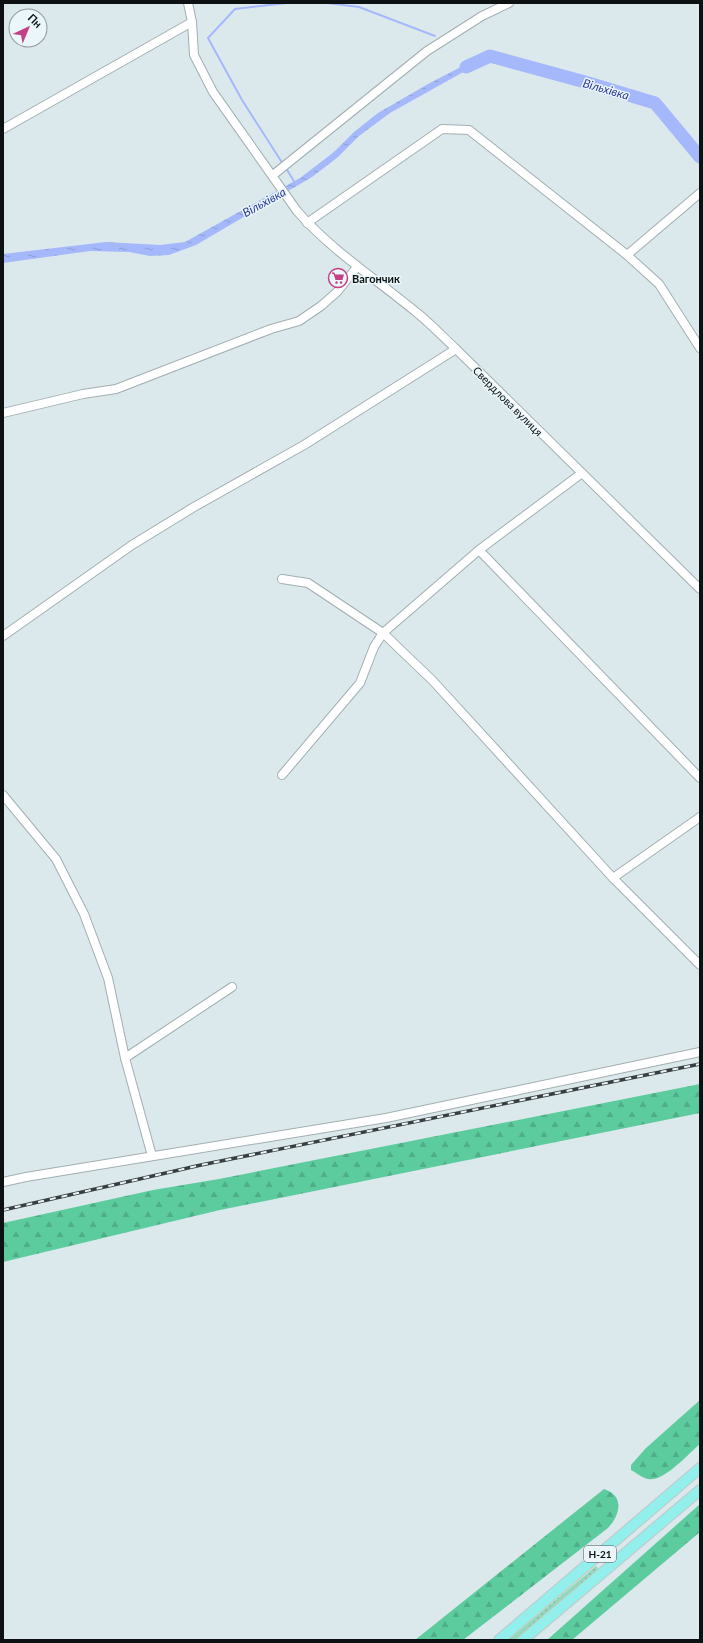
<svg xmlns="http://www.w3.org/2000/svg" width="703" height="1643" font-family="Lato,sans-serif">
<defs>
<pattern id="grass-dots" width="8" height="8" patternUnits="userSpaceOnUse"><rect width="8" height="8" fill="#91d9b8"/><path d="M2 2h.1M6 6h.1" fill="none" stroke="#7cb99d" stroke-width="1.8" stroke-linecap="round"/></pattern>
<pattern id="forest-firs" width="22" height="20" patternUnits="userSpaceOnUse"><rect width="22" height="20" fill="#5ccc9f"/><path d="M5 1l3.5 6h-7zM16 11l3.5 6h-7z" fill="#4fae88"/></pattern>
<pattern id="water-ripples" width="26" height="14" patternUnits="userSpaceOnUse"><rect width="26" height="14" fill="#a4b8fb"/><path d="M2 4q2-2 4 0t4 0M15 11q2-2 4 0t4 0" fill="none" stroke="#8c9dd6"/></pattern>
</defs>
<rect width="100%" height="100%" fill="#dce9ec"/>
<polygon fill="url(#grass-dots)" points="596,1566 598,1568 596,1571 515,1640 508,1640"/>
<g fill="url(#forest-firs)">
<polygon points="700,1084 700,1113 220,1210 3,1262 3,1223 153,1190 219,1179"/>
<path d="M700 1400V1444C689 1453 663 1483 648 1479 642 1478 637 1473 631 1470V1465L646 1448Z"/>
<path d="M604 1489C625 1496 620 1515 608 1528L463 1640H415Z"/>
<polygon points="700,1504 700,1532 572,1640 547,1640"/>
</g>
<polygon fill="url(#water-ripples)" points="482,56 483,61 390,113 359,136 338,157 312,177 196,245 169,255 150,256 129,252 90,251 3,263 3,254 106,242 160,245 185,242 300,178 334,152 354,132 378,113 428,84"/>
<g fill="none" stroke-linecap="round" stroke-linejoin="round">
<g stroke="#a4b8fb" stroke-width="2">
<polyline points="327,3 359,7 435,36"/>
<polyline points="283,164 242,100 208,38 235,9 287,3"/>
<polyline points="286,168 295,183"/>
</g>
<polyline stroke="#a4b8fb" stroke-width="13" points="466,67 490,56 585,82 655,103 700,157"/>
<g stroke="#a2aeb1" stroke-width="10">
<g id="minor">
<path d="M188 3 192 22 194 55 213 92 297 211C331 250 376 279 416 312 430 323 443 337 456 349L700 589"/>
<polyline points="3,129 192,22"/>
<polyline points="273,175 427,51 482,16 509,3"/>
<polyline points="307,223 442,129 469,130 627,255 659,284 700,348"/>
<polyline points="627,255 700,193"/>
<polyline points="3,413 83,394 116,389 271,329 299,321 321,306 337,292 357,267"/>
<polyline points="479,550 700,778"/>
<polyline points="282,579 308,583 383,633 433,681 613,878 700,965"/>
<polyline points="3,636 132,545 194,507 304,445 456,349"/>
<polyline points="282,775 360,683 374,647 383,633 479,550 582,473"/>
<polyline points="3,795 56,859 84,914 108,978 125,1058 152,1156"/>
<polyline points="613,878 700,817"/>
<polyline points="125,1058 232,987"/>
<polyline points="3,1182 26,1177 386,1118 700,1052"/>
</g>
</g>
<g stroke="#c5c6c6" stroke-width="12">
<g id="major">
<polyline points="499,1640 700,1468"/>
<polyline points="523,1640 700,1490"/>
</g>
</g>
<use href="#minor" stroke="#fff" stroke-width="8"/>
<use href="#major" stroke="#92efeb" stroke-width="10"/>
<g stroke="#393f40" stroke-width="3.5">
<polyline id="rail" points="3,1210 201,1165 700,1064"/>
</g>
<use href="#rail" stroke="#eaf6fa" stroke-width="2" stroke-dasharray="6" stroke-linecap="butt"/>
</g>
<defs>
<g id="supermarket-ring" transform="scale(1)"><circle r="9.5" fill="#eaf6fa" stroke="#c44086" stroke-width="1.5"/><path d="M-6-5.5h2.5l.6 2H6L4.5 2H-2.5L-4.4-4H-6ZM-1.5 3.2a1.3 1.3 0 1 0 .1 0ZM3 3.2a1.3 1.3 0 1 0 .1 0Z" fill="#c44086"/></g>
</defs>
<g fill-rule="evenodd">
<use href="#supermarket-ring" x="338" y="278"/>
</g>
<g text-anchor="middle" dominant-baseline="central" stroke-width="3" stroke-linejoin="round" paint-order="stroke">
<rect fill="#eaf6fa" stroke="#4f5658" stroke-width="1" x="584" y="1546" width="32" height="16" rx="3"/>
<g font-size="10" font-weight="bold" fill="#0d1112">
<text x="600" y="1554">Н-21</text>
</g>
<g font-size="11" font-weight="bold" fill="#0d1112" stroke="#eaf6fa" text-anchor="start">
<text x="352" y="278">Вагончик</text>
</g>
<g font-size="11" fill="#0d1112" stroke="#eaf6fa">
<text transform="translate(508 401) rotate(45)">Свердлова вулиця</text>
</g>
<g font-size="12" font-style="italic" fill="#2c3a97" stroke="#eaf6fa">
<text transform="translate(606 89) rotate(16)">Вільхівка</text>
<text transform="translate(264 202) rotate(-29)">Вільхівка</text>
</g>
</g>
<rect width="703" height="1643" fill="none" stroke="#0d1112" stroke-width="8"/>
<g transform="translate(28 28) rotate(44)"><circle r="19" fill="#eaf6fa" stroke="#929a9d"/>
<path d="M0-3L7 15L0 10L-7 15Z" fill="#c44086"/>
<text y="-6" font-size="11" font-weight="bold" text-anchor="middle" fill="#0d1112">Пн</text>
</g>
</svg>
